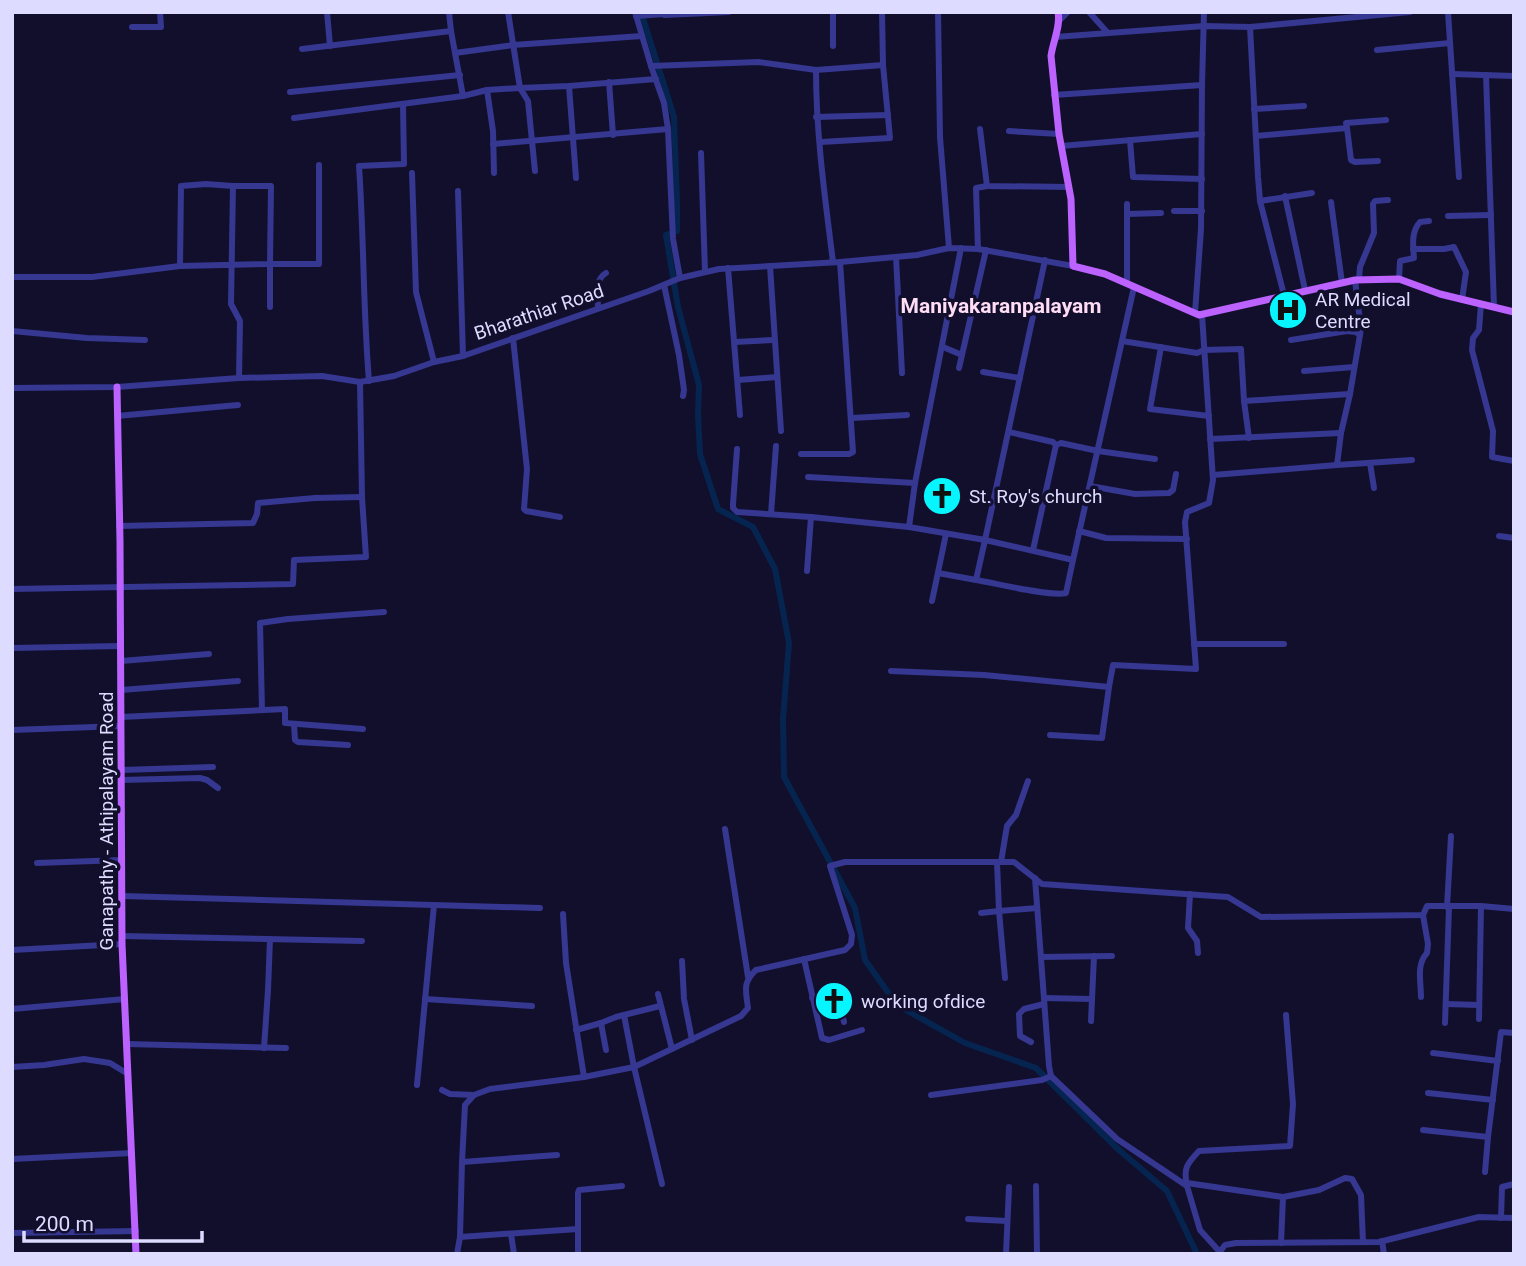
<svg xmlns="http://www.w3.org/2000/svg" width="1526" height="1266" font-family="Roboto,sans-serif">
<rect width="100%" height="100%" fill="#120f2d"/>
<g fill="none" stroke-linecap="round" stroke-linejoin="round">
<polyline stroke="#052550" stroke-width="6" points="641,12 674,117 677,203 677,231 666,235 678,307 699,385 698,414 700,454 718,509 753,527 775,569 789,643 783,719 784,777 855,908 865,960 897,1005 965,1043 1036,1068 1119,1150 1167,1191 1197,1254"/>
<g stroke="#353791" stroke-width="6">
<polyline points="327,12 330,46"/>
<polyline points="508,12 520,88 569,86 656,79"/>
<polyline points="635,12 651,66 664,103 668,129 673,239 680,278"/>
<polyline points="833,12 833,46"/>
<polyline points="938,12 940,137 949,248"/>
<polyline points="1089,12 1107,32"/>
<polyline points="1448,12 1459,177"/>
<polyline points="665,15 729,12"/>
<polyline points="636,16 665,14"/>
<polyline points="1060,20 1068,12"/>
<polyline points="132,27 161,27 160,12"/>
<polyline points="451,31 455,53 513,45 642,36"/>
<polyline points="1055,37 1204,26 1250,27"/>
<polyline points="302,49 451,31 449,12"/>
<polyline points="1377,50 1450,43"/>
<polyline points="455,53 463,96 487,90 520,88 528,101 535,171"/>
<polyline points="651,66 758,62 816,70 883,65"/>
<path d="M816 70C816 134 825 198 833 262"/>
<polyline points="1452,74 1514,76"/>
<polyline points="1486,75 1494,307"/>
<polyline points="609,82 613,135"/>
<polyline points="569,86 576,178"/>
<polyline points="487,90 493,131 494,173"/>
<polyline points="290,92 460,75"/>
<polyline points="1054,95 1202,85 1204,12"/>
<polyline points="1254,109 1304,106"/>
<polyline points="816,117 888,115"/>
<polyline points="294,118 463,96"/>
<polyline points="1347,128 1351,160 1355,162 1378,161"/>
<polyline points="980,129 987,186 1069,187"/>
<polyline points="1009,131 1059,134"/>
<polyline points="1256,136 1347,128 1346,123 1386,120"/>
<polyline points="1130,140 1133,177 1202,179"/>
<polyline points="821,142 890,138 883,65 882,12"/>
<polyline points="493,144 668,129"/>
<polyline points="1061,146 1202,134"/>
<polyline points="701,153 705,271"/>
<polyline points="412,173 416,292 434,362"/>
<polyline points="458,191 463,356"/>
<polyline points="1285,196 1305,290"/>
<polyline points="1260,201 1312,193"/>
<polyline points="1331,202 1342,283"/>
<polyline points="1127,204 1127,284"/>
<polyline points="1174,211 1202,211"/>
<polyline points="1127,214 1161,213"/>
<polyline points="1448,216 1491,215"/>
<polyline points="978,249 976,188 987,186"/>
<polyline points="1413,249 1444,249 1454,247 1466,272 1462,300"/>
<polyline points="896,257 902,373"/>
<polyline points="180,266 181,186 206,184 233,186"/>
<polyline points="770,266 781,431"/>
<polyline points="728,268 740,415"/>
<polyline points="12,277 92,277 180,266 270,264 271,186 233,186 231,304 240,321 239,378"/>
<polyline points="1359,279 1360,267 1374,233 1373,204 1375,201 1388,200"/>
<path d="M1399 279 1400 261 1414 258C1413 245 1411 232 1420 222L1429 221"/>
<polyline points="664,285 679,355 684,390 683,396"/>
<polyline points="1284,295 1260,201 1258,177 1250,27 1410,12"/>
<polyline points="1481,304 1479,330 1473,338 1472,350 1493,431 1492,457 1514,461"/>
<polyline points="270,307 270,264 319,264 319,165"/>
<path d="M598 308C598 295 594 280 606 273"/>
<polyline points="1195,313 1201,229 1202,85"/>
<polyline points="12,331 87,338 145,340"/>
<polyline points="513,338 527,469 524,509 526,511 560,517"/>
<polyline points="1291,340 1347,331 1356,332 1360,335"/>
<polyline points="1122,341 1197,353 1204,350 1241,349 1244,401 1350,394"/>
<polyline points="735,342 774,340"/>
<polyline points="943,347 962,355 959,368"/>
<polyline points="1161,347 1150,409 1209,416"/>
<polyline points="962,355 986,250"/>
<polyline points="1304,371 1354,367"/>
<polyline points="983,372 1020,378"/>
<polyline points="738,380 777,377"/>
<path d="M369 381C363 310 364 238 359 166L404 164 403 104"/>
<polyline points="12,388 117,387 239,378 322,376 360,382 394,376 434,362 463,356 649,291 680,278 719,269 840,262 917,255 949,248 978,249 1073,266"/>
<polyline points="1244,401 1249,438"/>
<polyline points="117,416 238,405"/>
<polyline points="852,418 907,415"/>
<polyline points="1009,432 1053,442 1056,445 1061,443 1098,451 1155,459"/>
<polyline points="1210,439 1341,433"/>
<polyline points="737,449 733,504 733,508 737,512 811,517 909,527 915,483 961,248"/>
<polyline points="801,454 849,454 853,452 840,262"/>
<polyline points="1370,463 1374,488"/>
<polyline points="1337,465 1412,460"/>
<polyline points="1213,475 1337,465 1341,433 1350,394 1361,329 1355,280"/>
<polyline points="808,477 915,483"/>
<polyline points="1090,486 1135,494 1169,493 1173,490 1176,474"/>
<polyline points="771,514 776,446"/>
<polyline points="119,526 253,523 257,514 258,503 315,498 362,497"/>
<path d="M909 527 985 540 976 580C995 583 1051 597 1066 593L1073 560 985 540 1045 260"/>
<polyline points="1079,531 1106,538 1187,539"/>
<polyline points="1499,536 1514,538"/>
<polyline points="1033,550 1056,445"/>
<polyline points="1073,560 1134,287"/>
<polyline points="807,571 811,517"/>
<polyline points="938,573 976,580"/>
<polyline points="12,589 293,584 294,560 366,557 362,497 360,382"/>
<polyline points="932,601 946,534"/>
<polyline points="1194,644 1284,644"/>
<polyline points="12,648 121,646"/>
<polyline points="121,661 209,654"/>
<polyline points="891,671 984,675 1109,687 1113,665 1196,669 1185,522 1187,512 1209,503 1213,480 1202,315"/>
<polyline points="121,690 238,681"/>
<polyline points="262,710 260,623 288,619 384,612"/>
<polyline points="121,717 285,709 285,723 363,729"/>
<polyline points="294,724 295,740 298,742 348,745"/>
<polyline points="12,730 121,726"/>
<polyline points="1050,735 1102,738 1109,687"/>
<polyline points="122,770 213,767"/>
<polyline points="122,780 200,778 207,780 218,788"/>
<polyline points="725,829 748,977"/>
<polyline points="997,862 999,911 1037,908"/>
<polyline points="1001,862 1007,826 1016,815 1028,781"/>
<polyline points="37,863 122,860"/>
<polyline points="1035,878 1049,1066 1051,1076 1117,1139 1187,1186 1200,1230 1219,1251"/>
<polyline points="1190,894 1188,928 1197,941 1198,953"/>
<polyline points="122,896 540,908"/>
<polyline points="1447,907 1451,836"/>
<polyline points="981,913 999,911 1005,978"/>
<polyline points="563,914 566,963 584,1077"/>
<polyline points="122,936 362,941"/>
<polyline points="12,950 122,944"/>
<polyline points="1041,957 1112,956"/>
<polyline points="804,959 822,1038 829,1040 862,1030"/>
<polyline points="682,961 684,999 692,1040"/>
<polyline points="658,994 672,1049"/>
<path d="M1421 997C1421 981 1416 965 1427 953L1428 944 1423 915"/>
<polyline points="812,998 833,994 838,995 844,1022"/>
<polyline points="1044,998 1092,999 1094,956"/>
<polyline points="425,999 532,1006"/>
<polyline points="1446,1004 1479,1005"/>
<polyline points="12,1009 125,999"/>
<polyline points="624,1015 634,1067 662,1184"/>
<polyline points="1479,1019 1481,906"/>
<polyline points="1091,1021 1092,999"/>
<polyline points="601,1023 606,1050"/>
<polyline points="1445,1023 1449,907"/>
<polyline points="576,1030 601,1023 616,1017 660,1006"/>
<polyline points="1031,1042 1020,1036 1019,1014 1024,1009 1044,1004"/>
<polyline points="127,1044 286,1048"/>
<polyline points="264,1048 268,990 270,939"/>
<polyline points="1433,1053 1498,1061"/>
<polyline points="12,1067 44,1065 84,1059 110,1063 128,1074"/>
<polyline points="417,1085 434,905"/>
<polyline points="442,1090 450,1094 474,1095"/>
<polyline points="1428,1093 1493,1100"/>
<polyline points="931,1095 1042,1080 1051,1076"/>
<polyline points="1423,1130 1488,1137 1501,1032 1514,1033"/>
<polyline points="12,1159 132,1153"/>
<polyline points="462,1162 557,1155"/>
<polyline points="1485,1172 1488,1137"/>
<polyline points="1187,1183 1283,1197 1281,1243"/>
<polyline points="1036,1186 1037,1254"/>
<path d="M1187 1186C1183 1168 1187 1164 1199 1151L1290 1146 1293 1104 1286 1015"/>
<polyline points="1283,1197 1319,1190 1345,1178 1352,1179 1361,1195 1363,1242"/>
<polyline points="1501,1218 1502,1187 1514,1184"/>
<polyline points="968,1219 1007,1221"/>
<polyline points="12,1233 136,1231"/>
<polyline points="511,1234 514,1254"/>
<polyline points="460,1237 578,1229"/>
<polyline points="1382,1241 1384,1254"/>
<polyline points="1219,1253 1225,1245 1236,1243 1379,1242 1479,1217 1514,1218"/>
<path d="M457 1254 460 1237 462 1162 465 1105 474 1095 490 1089 584 1077 634 1067 741 1016 748 1008C746 991 742 983 756 970L845 950 851 944 852 935 830 866 845 862H1014L1042 884 1228 897 1261 917 1423 915 1427 906H1481L1514 909"/>
<polyline points="578,1254 578,1193 579,1190 622,1186"/>
<polyline points="1006,1254 1009,1187"/>
</g>
<g stroke="#bb62ff" stroke-width="7">
<path d="M1058 12C1061 26 1053 41 1051 56L1059 134 1071 199 1073 266 1105 274 1199 315 1355 280 1399 279 1440 294 1514 312"/>
<polyline points="117,387 120,541 122,944 136,1254"/>
</g>
</g>
<defs>
<g id="hospital-disc" transform="scale(2.0125)"><circle r="9.5" fill="#07f5ff" stroke="#120f2d"/><path d="M-5-5h3v3.5h4V-5h3V5h-3V1.5h-4V5h-3Z" fill="#111"/></g>
<g id="church-disc" transform="scale(2.0125)"><circle r="9.5" fill="#07f5ff" stroke="#120f2d"/><path d="M-1.2-6h2.4v3.5h3.3v2.4h-3.3V6h-2.4V-.1h-3.3v-2.4h3.3Z" fill="#111"/></g>
</defs>
<g fill-rule="evenodd">
<use href="#hospital-disc" x="1288" y="310"/>
<use href="#church-disc" x="942" y="496"/>
<use href="#church-disc" x="834" y="1001"/>
</g>
<g text-anchor="middle" dominant-baseline="central" stroke-width="7" stroke-linejoin="round" paint-order="stroke">
<g font-size="19" fill="#dddbff" stroke="#120f2d" text-anchor="start">
<text x="1315" y="299">AR Medical<tspan x="1315" dy="22">Centre</tspan></text>
<text x="969" y="496">St. Roy's church</text>
<text x="861" y="1001">working ofdice</text>
</g>
<g font-size="19" fill="#dddbff" stroke="#120f2d">
<text transform="translate(539 312) rotate(-19)">Bharathiar Road</text>
<text transform="translate(106 821) rotate(-90)">Ganapathy - Athipalayam Road</text>
</g>
<g font-size="21" font-weight="bold" fill="#ffddf5" stroke="#120f2d">
<text x="1001" y="306">Maniyakaranpalayam</text>
</g>
</g>
<rect width="1526" height="1266" fill="none" stroke="#dddbff" stroke-width="28"/>
<path d="M24 1231v10h178v-10" fill="none" stroke="#dddbff" stroke-width="3.5"/>
<text x="35" y="1231" font-size="21" fill="#dddbff" stroke="#120f2d" stroke-width="5" paint-order="stroke">200 m</text>
</svg>
